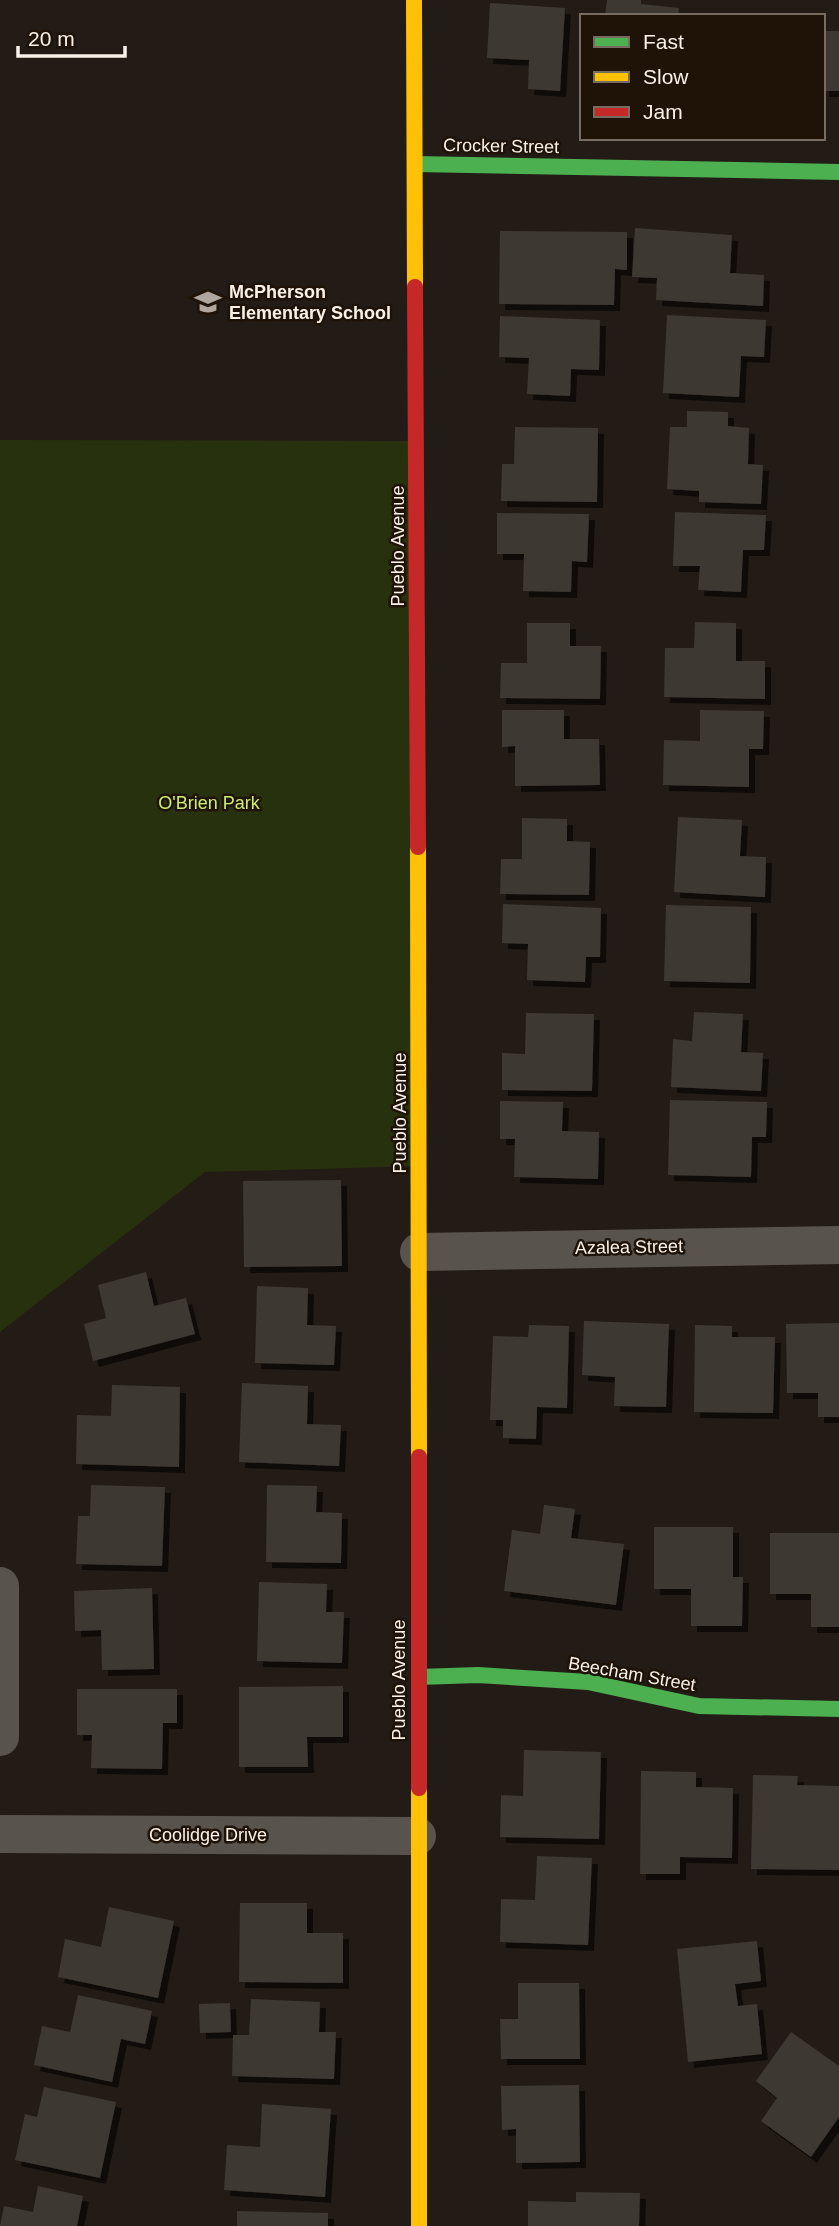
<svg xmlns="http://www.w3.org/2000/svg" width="839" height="2226" font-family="Arial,sans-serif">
<defs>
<filter id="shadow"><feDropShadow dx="6" dy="6" stdDeviation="0" flood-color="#0009"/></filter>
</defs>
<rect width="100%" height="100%" fill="#231c16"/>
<polygon fill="#28310d" points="0,440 417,441 419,1166 205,1172 0,1332"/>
<g fill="#3d3732" filter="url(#shadow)">
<polygon points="607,0 641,0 641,4 679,8 678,16 605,16"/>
<polygon points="490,3 565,8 560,91 528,89 529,60 487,58"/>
<rect x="823" y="31" width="16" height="60"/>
<polygon points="635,228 732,235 730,273 764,275 763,306 656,300 657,278 632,277"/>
<polygon points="500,231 627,232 627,270 615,269 614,305 499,304"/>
<polygon points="667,315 766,320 764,357 741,356 739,397 663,393"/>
<polygon points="500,316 600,320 599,370 571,369 570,396 527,394 529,358 499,357"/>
<polygon points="687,411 728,412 728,426 749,428 748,464 763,465 761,504 699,502 699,491 667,489 670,427 687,427"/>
<polygon points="515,427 598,428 597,502 501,501 502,464 514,464"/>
<polygon points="675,512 766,515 764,550 743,550 741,592 698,590 700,566 673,566"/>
<polygon points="497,513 589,514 587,562 572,561 571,592 523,591 524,554 497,554"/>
<polygon points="695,622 736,623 736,661 765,661 765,699 664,697 665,648 694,648"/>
<polygon points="527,623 570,623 570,646 601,646 600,699 500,698 501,663 527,663"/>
<polygon points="502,710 564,710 564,739 599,739 600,785 515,786 515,746 502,747"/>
<polygon points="700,710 764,711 763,749 749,749 749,787 663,785 664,740 700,741"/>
<polygon points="678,817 742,820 740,856 766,857 765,897 674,892"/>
<polygon points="522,818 567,819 567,841 590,842 589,895 500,894 501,859 522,859"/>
<polygon points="503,904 601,908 600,957 586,957 585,982 527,980 528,944 502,943"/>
<polygon points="666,905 751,907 750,983 664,981"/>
<polygon points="694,1012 743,1014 741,1052 763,1053 761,1091 671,1087 673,1039 692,1041"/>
<polygon points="526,1013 594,1014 592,1091 502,1090 502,1053 525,1054"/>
<polygon points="670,1100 767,1102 766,1137 752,1137 751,1177 668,1175"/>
<polygon points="500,1101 563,1102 562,1131 599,1132 598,1179 514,1177 515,1139 500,1139"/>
<polygon points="341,1180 342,1266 244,1267 243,1181"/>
<polygon points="146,1272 154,1306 186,1298 195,1334 93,1361 84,1324 106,1318 98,1285"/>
<polygon points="257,1286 308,1288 307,1325 336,1326 334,1365 255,1363"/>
<polygon points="584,1321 669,1324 666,1407 614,1406 615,1377 582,1375"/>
<polygon points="839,1323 839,1417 818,1417 818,1393 787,1393 786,1324"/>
<polygon points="529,1325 569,1326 567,1408 537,1407 536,1439 503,1438 503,1420 490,1420 493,1336 528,1337"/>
<polygon points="695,1325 732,1326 732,1337 775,1337 773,1413 694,1412"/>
<polygon points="242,1383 308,1386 307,1424 341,1425 339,1466 239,1462"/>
<polygon points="112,1385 180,1387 179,1467 76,1464 77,1415 111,1416"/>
<polygon points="91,1485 165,1487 162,1566 76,1564 78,1516 90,1516"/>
<polygon points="267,1485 317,1486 316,1512 342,1513 341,1563 266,1562"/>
<polygon points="544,1505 575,1509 571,1538 624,1544 616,1605 504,1591 512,1530 540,1534"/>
<polygon points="654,1527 733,1527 733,1577 743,1577 742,1626 691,1626 691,1589 654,1589"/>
<polygon points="770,1533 839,1533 839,1627 811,1627 811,1594 770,1594"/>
<polygon points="259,1582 327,1584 326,1612 344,1612 342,1663 257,1661"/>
<polygon points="152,1588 154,1669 102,1670 101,1630 75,1631 74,1591"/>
<polygon points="343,1686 343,1737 307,1737 308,1767 239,1767 239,1687"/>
<polygon points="77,1689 177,1689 177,1723 163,1723 162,1769 91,1768 92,1735 77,1735"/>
<polygon points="524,1750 601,1752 599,1839 500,1837 501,1795 523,1796"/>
<polygon points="641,1771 696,1772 696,1787 733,1788 732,1858 680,1857 680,1874 640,1874"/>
<polygon points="753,1775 798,1776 797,1785 839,1786 839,1870 751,1869"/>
<polygon points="537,1856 592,1858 588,1945 500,1942 501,1899 535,1900"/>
<polygon points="240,1903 307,1903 307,1933 343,1933 343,1983 239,1982"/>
<polygon points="109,1907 174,1921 158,1998 58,1977 65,1939 101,1947"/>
<polygon points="757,1941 761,1981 735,1984 738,2006 757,2004 762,2054 688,2062 677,1949"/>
<polygon points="518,1983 579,1983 580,2059 501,2059 500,2019 518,2019"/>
<polygon points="78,1995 152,2011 145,2044 121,2039 112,2082 34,2065 42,2026 70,2032"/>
<polygon points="251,1999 320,2002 319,2032 336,2032 334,2079 232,2076 233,2035 249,2035"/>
<polygon points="230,2003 231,2032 200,2033 199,2004"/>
<polygon points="791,2032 839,2066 839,2117 811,2157 761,2121 777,2098 756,2081"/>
<polygon points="579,2085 580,2162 516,2163 516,2129 502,2130 501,2086"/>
<polygon points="44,2087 116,2102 100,2178 15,2160 25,2114 37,2117"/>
<polygon points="262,2104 331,2109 325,2197 224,2190 227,2145 260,2147"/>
<polygon points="38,2186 83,2196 77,2226 0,2226 4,2206 33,2212"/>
<polygon points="576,2192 640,2193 639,2226 528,2226 528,2201 576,2202"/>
<polygon points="237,2211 328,2213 328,2226 237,2226"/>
</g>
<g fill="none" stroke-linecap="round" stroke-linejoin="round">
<g stroke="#59534e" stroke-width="38">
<polyline points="419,1252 839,1245"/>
<polyline points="0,1586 0,1737"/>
<polyline points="0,1834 417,1836"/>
</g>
<g stroke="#4caf50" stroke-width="16">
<polyline points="415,164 839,172"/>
<polyline points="419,1677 478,1675 588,1682 699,1706 839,1709"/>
</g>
<g stroke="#ffc107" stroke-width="16">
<polyline points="414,0 415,287"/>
<polyline points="418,847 419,1457"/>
<polyline points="419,1788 419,2226"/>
</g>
<g stroke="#c62828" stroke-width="16">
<polyline points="415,287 418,847"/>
<polyline points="419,1457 419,1788"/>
</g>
</g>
<defs>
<g id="school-bare" transform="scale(2.1)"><path d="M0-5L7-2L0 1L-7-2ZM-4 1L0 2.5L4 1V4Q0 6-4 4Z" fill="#afa69f" stroke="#1f1308" stroke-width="2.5" paint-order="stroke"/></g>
</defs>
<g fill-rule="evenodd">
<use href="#school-bare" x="208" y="302"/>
</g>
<g text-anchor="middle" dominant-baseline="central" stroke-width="5" stroke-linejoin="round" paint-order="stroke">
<g font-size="18" fill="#faf1e9" stroke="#1f1308">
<text transform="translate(501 146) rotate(1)">Crocker Street</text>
<text transform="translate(398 546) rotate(-90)">Pueblo Avenue</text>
<text transform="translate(400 1113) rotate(-90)">Pueblo Avenue</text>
<text transform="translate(629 1247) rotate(-1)">Azalea Street</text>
<text transform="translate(632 1674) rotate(10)">Beecham Street</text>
<text transform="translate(399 1680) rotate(-90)">Pueblo Avenue</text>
<text x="208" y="1835">Coolidge Drive</text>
</g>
<g font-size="18" font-weight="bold" fill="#faf1e9" stroke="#1f1308" text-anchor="start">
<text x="229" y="292">McPherson<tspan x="229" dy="21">Elementary School</tspan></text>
</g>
<g font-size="18" fill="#cbee73" stroke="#1f1308">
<text x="209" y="803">O'Brien Park</text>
</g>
</g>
<rect x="580" y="14" width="245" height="126" fill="#1f1308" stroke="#776c62" stroke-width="2"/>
<rect x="594" y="37" width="35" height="10" fill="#4caf50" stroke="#776c62" stroke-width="2"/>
<text x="643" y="49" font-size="21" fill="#faf1e9">Fast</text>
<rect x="594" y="72" width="35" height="10" fill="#ffc107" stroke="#776c62" stroke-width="2"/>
<text x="643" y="84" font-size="21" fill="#faf1e9">Slow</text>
<rect x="594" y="107" width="35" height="10" fill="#c62828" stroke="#776c62" stroke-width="2"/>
<text x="643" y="119" font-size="21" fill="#faf1e9">Jam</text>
<path d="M18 46v10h107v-10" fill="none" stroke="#faf1e9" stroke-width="3.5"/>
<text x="28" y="46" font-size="21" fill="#faf1e9" stroke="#1f1308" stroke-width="5" paint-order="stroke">20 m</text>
</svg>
